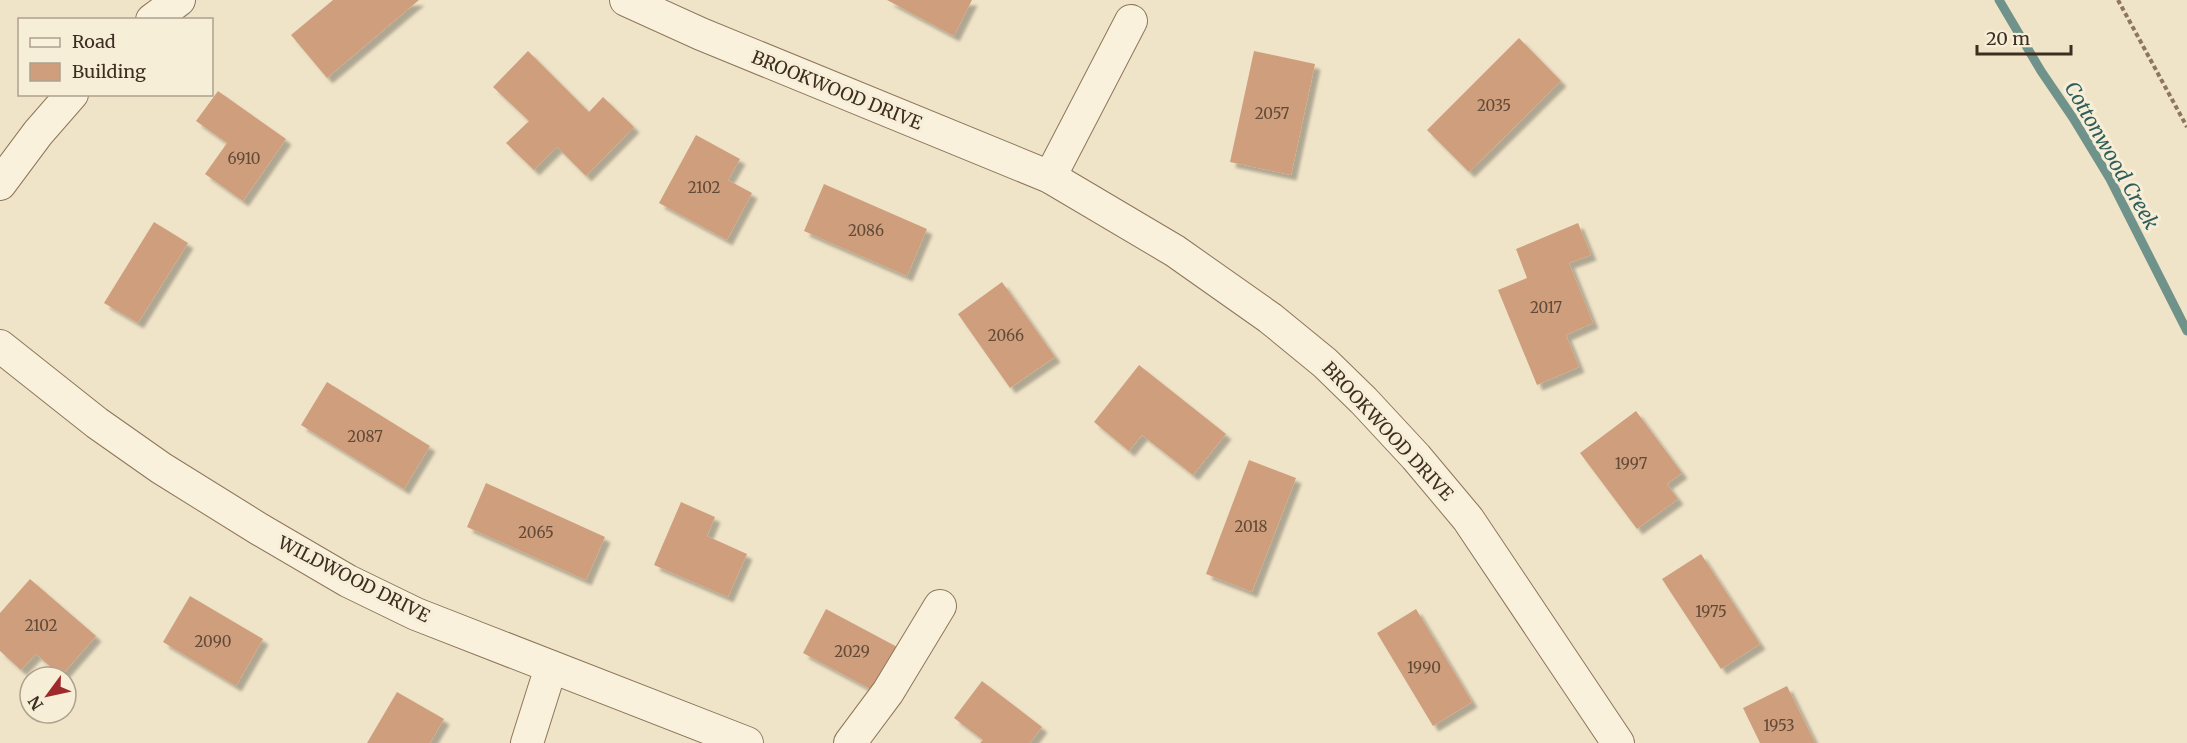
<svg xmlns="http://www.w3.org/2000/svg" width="2187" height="743" font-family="Merriweather,serif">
<defs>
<filter id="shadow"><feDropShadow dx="5.5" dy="5.5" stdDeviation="1.5" flood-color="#0004"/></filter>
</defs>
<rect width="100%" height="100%" fill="#f0e4c8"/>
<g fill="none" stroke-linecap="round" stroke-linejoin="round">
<polyline stroke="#6f938a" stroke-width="9" points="1999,0 2041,71 2073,118 2110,179 2187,331"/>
</g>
<g fill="#cf9f7d" filter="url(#shadow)">
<polygon points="333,0 419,0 327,78 291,35"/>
<polygon points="887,0 972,0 954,36"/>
<polygon points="1519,38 1561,81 1469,172 1427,130"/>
<polygon points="528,51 589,112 603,97 634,127 586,176 557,147 534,170 506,143 529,121 493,87"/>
<polygon points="1254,51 1315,64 1291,175 1230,162"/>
<polygon points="218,91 286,139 243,201 205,174 227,143 196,121"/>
<polygon points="696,135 740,159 728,180 752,193 727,240 659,203"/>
<polygon points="824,184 927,229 907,276 804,231"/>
<polygon points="154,222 188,243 138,323 104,303"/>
<polygon points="1578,223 1591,255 1569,263 1593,323 1566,335 1579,367 1537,385 1498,290 1527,278 1516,249"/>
<polygon points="1002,282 1055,357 1010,388 958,314"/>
<polygon points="1139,365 1226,434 1193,475 1142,435 1129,451 1094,422"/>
<polygon points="327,382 430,446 404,489 301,425"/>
<polygon points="1636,411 1682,473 1667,484 1678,499 1637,529 1580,453"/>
<polygon points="1249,460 1296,478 1252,592 1206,574"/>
<polygon points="486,483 605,537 586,580 467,527"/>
<polygon points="681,502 715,517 707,536 747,554 728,597 654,565"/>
<polygon points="1701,554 1760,644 1721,669 1662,579"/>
<polygon points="30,579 96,636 61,676 36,654 21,670 0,651 0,613"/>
<polygon points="190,596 263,639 236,686 163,642"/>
<polygon points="826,609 901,649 878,693 803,653"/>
<polygon points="1416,609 1472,702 1433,726 1377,633"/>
<polygon points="982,681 1042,727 1030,743 980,743 983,740 954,718"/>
<polygon points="1787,686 1815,743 1760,743 1743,708"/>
<polygon points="397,692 444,719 430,743 367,743"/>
</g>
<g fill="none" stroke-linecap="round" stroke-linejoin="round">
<g stroke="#8d765c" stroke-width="34">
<g id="minor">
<polyline points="626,0 701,34 1050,177 1175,251 1270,318 1325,363 1364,401 1416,457 1468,519 1618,743"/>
<polyline points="152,20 179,0"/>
<polyline points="1050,177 1131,21"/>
<polyline points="0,184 38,133 72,94"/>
<polyline points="0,346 97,423 161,468 259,529 348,581 416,614 747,743"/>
<polyline points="527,743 551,667"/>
<polyline points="850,743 888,692 940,606"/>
</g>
</g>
<polyline stroke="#8d765c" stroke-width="4" stroke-dasharray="4.5 3" stroke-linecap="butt" points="2118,0 2187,127"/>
<use href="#minor" stroke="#faf1dc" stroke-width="32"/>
</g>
<g text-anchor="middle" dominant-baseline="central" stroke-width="6" stroke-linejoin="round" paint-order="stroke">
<g font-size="15" fill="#624a37">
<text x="1494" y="105">2035</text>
<text x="1272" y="113">2057</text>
<text x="244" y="158">6910</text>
<text x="704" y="187">2102</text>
<text x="866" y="230">2086</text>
<text x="1546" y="307">2017</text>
<text x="1006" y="335">2066</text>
<text x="365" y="436">2087</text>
<text x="1631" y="463">1997</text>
<text x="1251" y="526">2018</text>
<text x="536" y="532">2065</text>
<text x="1711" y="611">1975</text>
<text x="41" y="625">2102</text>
<text x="213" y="641">2090</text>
<text x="852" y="651">2029</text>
<text x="1424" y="667">1990</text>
<text x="1779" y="725">1953</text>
</g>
<g font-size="18" fill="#3d2e20" stroke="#f7eed8">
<text transform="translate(837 90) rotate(22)">BROOKWOOD DRIVE</text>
<text transform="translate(1388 431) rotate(47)">BROOKWOOD DRIVE</text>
<text transform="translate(354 579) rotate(27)">WILDWOOD DRIVE</text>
</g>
<g font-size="20" font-style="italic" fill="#2f5d5a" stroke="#f7eed8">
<text transform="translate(2112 155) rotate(60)">Cottonwood Creek</text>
</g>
</g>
<rect x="18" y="18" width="195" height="78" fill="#f7eed8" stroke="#ada18e" stroke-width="1.5"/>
<rect x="30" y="38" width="30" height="9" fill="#faf1dc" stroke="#ada18e" stroke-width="1.5"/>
<text x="72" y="48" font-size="18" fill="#3d2e20">Road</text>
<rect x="30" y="63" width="30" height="18" fill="#cf9f7d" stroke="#ada18e" stroke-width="1.5"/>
<text x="72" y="78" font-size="18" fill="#3d2e20">Building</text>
<g transform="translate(48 695) rotate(237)"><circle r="28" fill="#f7eed8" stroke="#ada18e" stroke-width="1.5"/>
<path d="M0-4.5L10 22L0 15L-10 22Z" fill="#9e2a2b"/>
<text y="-9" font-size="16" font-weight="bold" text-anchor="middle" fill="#3d2e20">N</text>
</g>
<path d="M1977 45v9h94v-9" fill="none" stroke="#3d2e20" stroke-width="3"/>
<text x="1986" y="45" font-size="18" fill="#3d2e20" stroke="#f7eed8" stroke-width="4.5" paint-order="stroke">20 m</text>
</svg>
